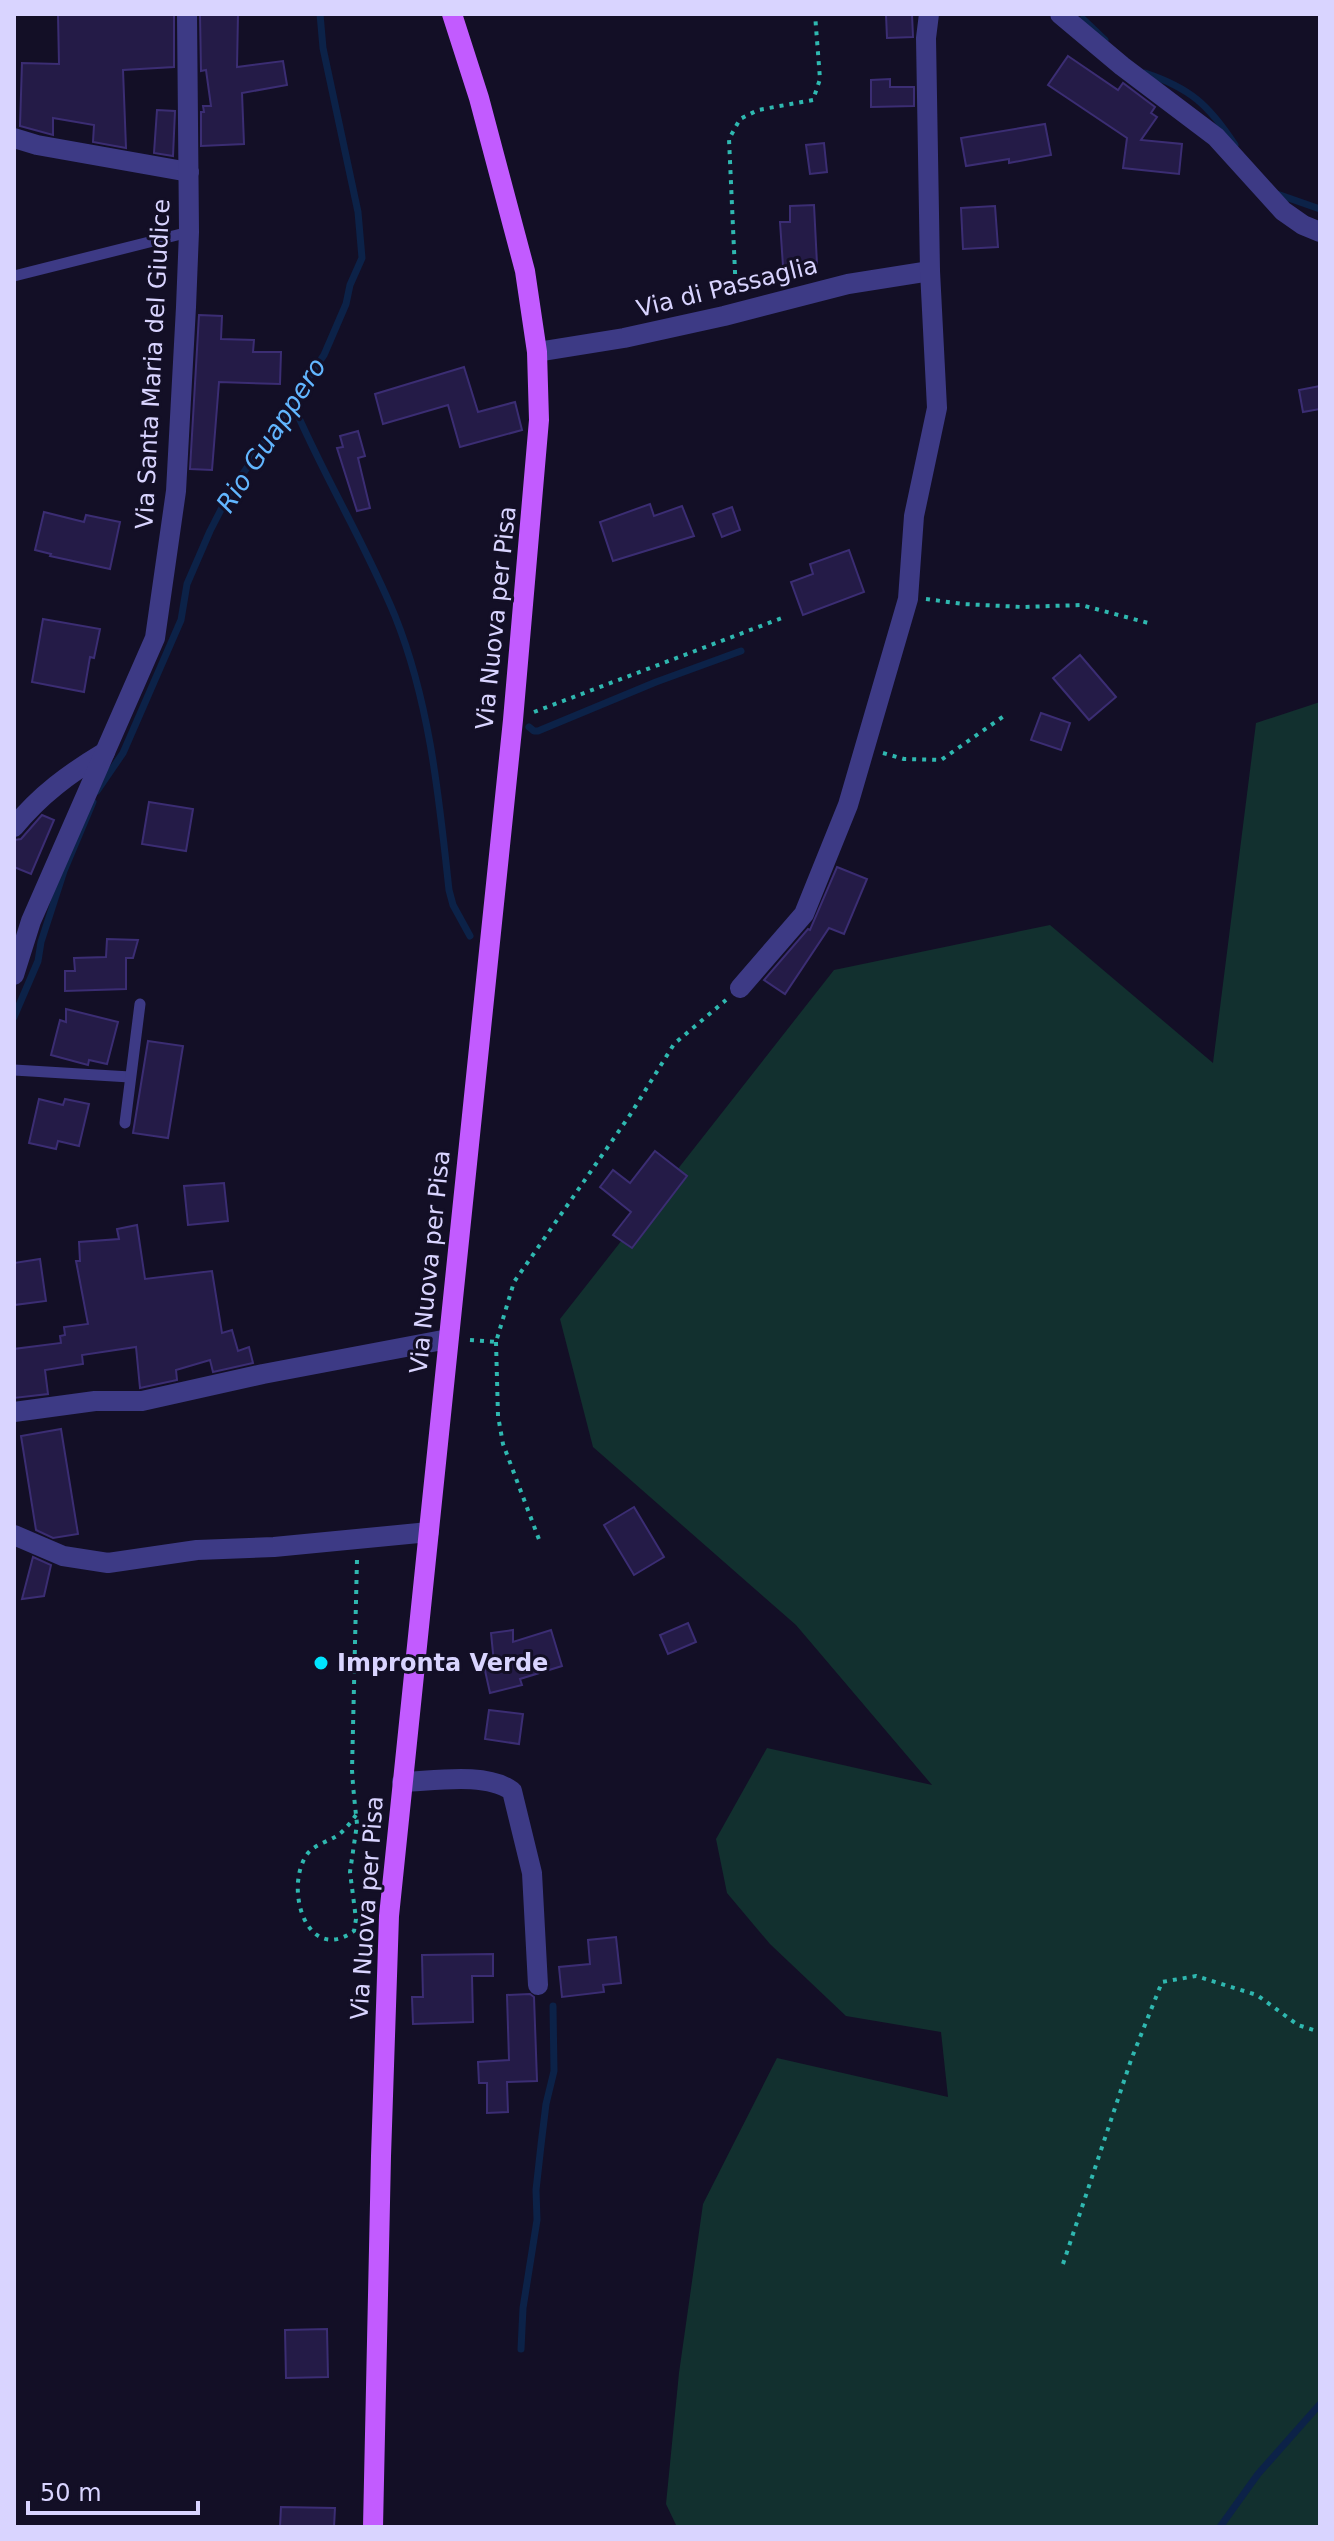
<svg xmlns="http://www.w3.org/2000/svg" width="1334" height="2541" font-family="'DejaVu Sans',sans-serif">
<rect width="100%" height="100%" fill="#130f26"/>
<polygon fill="#12302f" points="1320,702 1320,2527 677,2527 666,2504 679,2373 703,2204 777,2058 948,2097 941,2032 846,2016 770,1944 727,1893 716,1839 767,1748 932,1785 796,1625 593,1447 560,1319 834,970 1050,925 1213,1063 1256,723"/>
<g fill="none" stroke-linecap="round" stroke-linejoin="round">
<g stroke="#0c2248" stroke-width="7">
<polyline points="1083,19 1105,40"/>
<path d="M1145 73C1190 88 1209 105 1235 145"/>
<polyline points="1277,194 1320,209"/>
<path d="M292 402C323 475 365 543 395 616 430 703 439 798 449 890L453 905 470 936"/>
<polyline points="529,727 534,731 538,731 656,682 741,651"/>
<polyline points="97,791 123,753 181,620 187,584 210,531 229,494 324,355 346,304 350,285 362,258 358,212 323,48 320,14"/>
<polyline points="14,1017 38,961 41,942 64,871 93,802"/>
<polyline points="521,2349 523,2308 537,2220 536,2190 541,2145 546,2104 554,2071 553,2006"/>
<polyline points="1220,2527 1258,2474 1320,2404"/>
</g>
</g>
<g fill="#241b47" stroke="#3b2d73" stroke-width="2">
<polygon points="58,14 174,14 174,67 123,70 126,148 93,142 94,125 53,118 53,135 20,126 22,63 59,64"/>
<polygon points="200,14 238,14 237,67 283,61 287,85 242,93 244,144 201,146 201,112 204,112 203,106 211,106 206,70 201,71"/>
<polygon points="886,14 912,14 913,37 887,38"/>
<polygon points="1068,56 1118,90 1123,83 1155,107 1151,113 1157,117 1141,140 1182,144 1179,174 1123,168 1127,138 1048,85"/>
<polygon points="890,79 890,87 914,87 914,106 871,107 871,80"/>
<polygon points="157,110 175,111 173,156 154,153"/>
<polygon points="1045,124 1051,155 1009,163 1009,159 966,166 961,138"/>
<polygon points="824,143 827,172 810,174 806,145"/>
<polygon points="814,205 817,264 783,266 780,222 790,222 790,206"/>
<polygon points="995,206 998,247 963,249 961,208"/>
<polygon points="199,315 222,316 221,339 254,340 253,352 281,352 280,384 219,382 212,470 190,469"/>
<polygon points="464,367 478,412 515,402 522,430 460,447 448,405 383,424 375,394"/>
<polygon points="1320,386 1320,409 1303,412 1299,390"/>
<polygon points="358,431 365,456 358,458 370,508 357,511 337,448 343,447 340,436"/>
<polygon points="650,504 654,516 682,506 694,536 613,561 600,522"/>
<polygon points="732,507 740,530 722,537 713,514"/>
<polygon points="44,512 84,522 86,515 120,522 110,569 50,556 51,554 35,550"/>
<polygon points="849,550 864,592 803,615 791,582 813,574 810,564"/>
<polygon points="43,619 100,629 94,658 90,657 84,692 32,682"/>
<polygon points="1080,655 1116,697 1089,720 1053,678"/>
<polygon points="1041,713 1070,723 1061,750 1031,740"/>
<polygon points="149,802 193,809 186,851 142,844"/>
<polygon points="42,815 54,820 31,874 14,867 14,840 21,839"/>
<polygon points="837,867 867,879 844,934 829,928 785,994 764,980 808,929 810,930"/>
<polygon points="107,939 138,940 133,958 126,958 126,989 65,991 65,971 75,971 74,958 106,957"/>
<polygon points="66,1009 118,1022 107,1064 89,1060 88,1065 51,1055 60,1020 66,1022"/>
<polygon points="148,1041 183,1046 168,1138 133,1133"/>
<polygon points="39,1099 63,1105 65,1099 89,1104 79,1146 58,1141 56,1149 29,1143"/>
<polygon points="655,1151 687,1176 632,1248 613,1235 631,1212 600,1187 613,1170 630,1183"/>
<polygon points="224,1183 228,1221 188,1225 184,1186"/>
<polygon points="137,1225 145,1279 212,1271 222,1333 232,1330 238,1351 249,1347 253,1363 213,1372 210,1360 176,1370 177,1380 140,1388 136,1347 82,1355 83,1364 45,1370 48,1394 14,1398 14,1349 61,1343 60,1336 65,1335 64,1327 88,1324 76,1261 80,1261 79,1242 119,1239 117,1229"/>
<polygon points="40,1259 46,1301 14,1305 14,1263"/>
<polygon points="61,1429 78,1534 53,1538 36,1530 21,1436"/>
<polygon points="634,1507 664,1557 634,1575 604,1525"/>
<polygon points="33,1557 51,1565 44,1596 22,1599"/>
<polygon points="688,1623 696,1642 668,1654 660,1635"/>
<polygon points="513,1630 513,1642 551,1630 562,1666 520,1679 522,1685 490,1693 484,1666 494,1663 491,1633"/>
<polygon points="489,1710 523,1714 519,1744 485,1739"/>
<polygon points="616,1937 621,1983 603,1985 604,1992 562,1997 559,1967 590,1964 588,1940"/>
<polygon points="493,1954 493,1976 472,1976 473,2022 413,2024 412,1997 423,1997 422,1955"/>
<polygon points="530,1994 534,1997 537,2081 507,2082 508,2112 487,2113 487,2083 479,2083 478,2062 509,2060 507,1995"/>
<polygon points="327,2329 328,2377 286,2378 285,2330"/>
<polygon points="281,2507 335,2508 334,2527 280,2527"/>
</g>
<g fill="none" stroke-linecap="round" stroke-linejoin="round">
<g stroke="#2fb8b0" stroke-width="4" stroke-dasharray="4 6" stroke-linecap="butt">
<polyline points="736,294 729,139 740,119 758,110 813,100 820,79 815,14"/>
<polyline points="926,599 963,604 1022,607 1081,605 1152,624"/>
<polyline points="534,712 782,618"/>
<polyline points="883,753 904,759 941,760 1004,716"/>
<polyline points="470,1340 496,1342 514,1282 630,1115 674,1044 726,1000"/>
<polyline points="496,1342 498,1416 503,1444 540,1542"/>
<path d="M356 1815C350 1823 344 1832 335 1837 326 1842 315 1845 308 1853 283 1886 306 1966 354 1931L356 1919 350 1872 357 1824C355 1806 353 1788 352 1770L357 1559"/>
<polyline points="1063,2264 1131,2060 1162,1982 1196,1976 1257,1995 1298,2025 1320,2032"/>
</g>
<g stroke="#3d3a85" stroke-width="11">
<polyline points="14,276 189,232"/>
<polyline points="14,1070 130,1077"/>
<polyline points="125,1123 140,1004"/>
</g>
<g stroke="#3d3a85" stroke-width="20">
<polyline points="1060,14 1122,66 1216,137 1283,211 1303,225 1320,232"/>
<polyline points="14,138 37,145 189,172"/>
<polyline points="537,352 624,338 724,316 848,284 930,271"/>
<path d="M14 827C40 795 70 773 105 752"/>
<polyline points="14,975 31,921 155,638 176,491 186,307 189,232 187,14"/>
<polyline points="740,988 804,914 848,805 908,599 914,516 937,408 930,271 926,38 929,14"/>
<polyline points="14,1412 95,1401 142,1401 263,1374 448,1339"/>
<polyline points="14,1535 63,1556 108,1563 197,1550 274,1547 429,1532"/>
<path d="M402 1782C434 1781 486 1772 512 1791L532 1873 538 1985"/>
</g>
<polyline stroke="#c25bff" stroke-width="20" points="373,2527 381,2156 389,1916 513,720 539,420 537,352 525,271 479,98 452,14"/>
</g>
<circle fill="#00e5ff" stroke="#130f26" stroke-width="3" cx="321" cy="1663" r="8"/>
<g text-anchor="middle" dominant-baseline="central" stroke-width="6" stroke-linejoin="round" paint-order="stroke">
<g font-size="24" fill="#d9d4ff" stroke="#130f26">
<text transform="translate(727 287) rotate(-14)">Via di Passaglia</text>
<text transform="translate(153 364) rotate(-87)">Via Santa Maria del Giudice</text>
<text transform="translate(496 618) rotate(-84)">Via Nuova per Pisa</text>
<text transform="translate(430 1262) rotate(-84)">Via Nuova per Pisa</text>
<text transform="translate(367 1908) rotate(-86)">Via Nuova per Pisa</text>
</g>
<g font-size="24" font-weight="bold" fill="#d9d4ff" stroke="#130f26" text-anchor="start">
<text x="337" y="1663">Impronta Verde</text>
</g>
<g font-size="26" font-style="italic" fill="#62b6ff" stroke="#130f26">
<text transform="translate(271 435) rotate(-57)">Rio Guappero</text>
</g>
</g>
<rect width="1334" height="2541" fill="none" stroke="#d9d4ff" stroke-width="32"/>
<path d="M28 2501v12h170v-12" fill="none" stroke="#d9d4ff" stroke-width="4"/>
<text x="40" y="2501" font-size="24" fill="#d9d4ff" stroke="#130f26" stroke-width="6" paint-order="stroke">50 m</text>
</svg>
